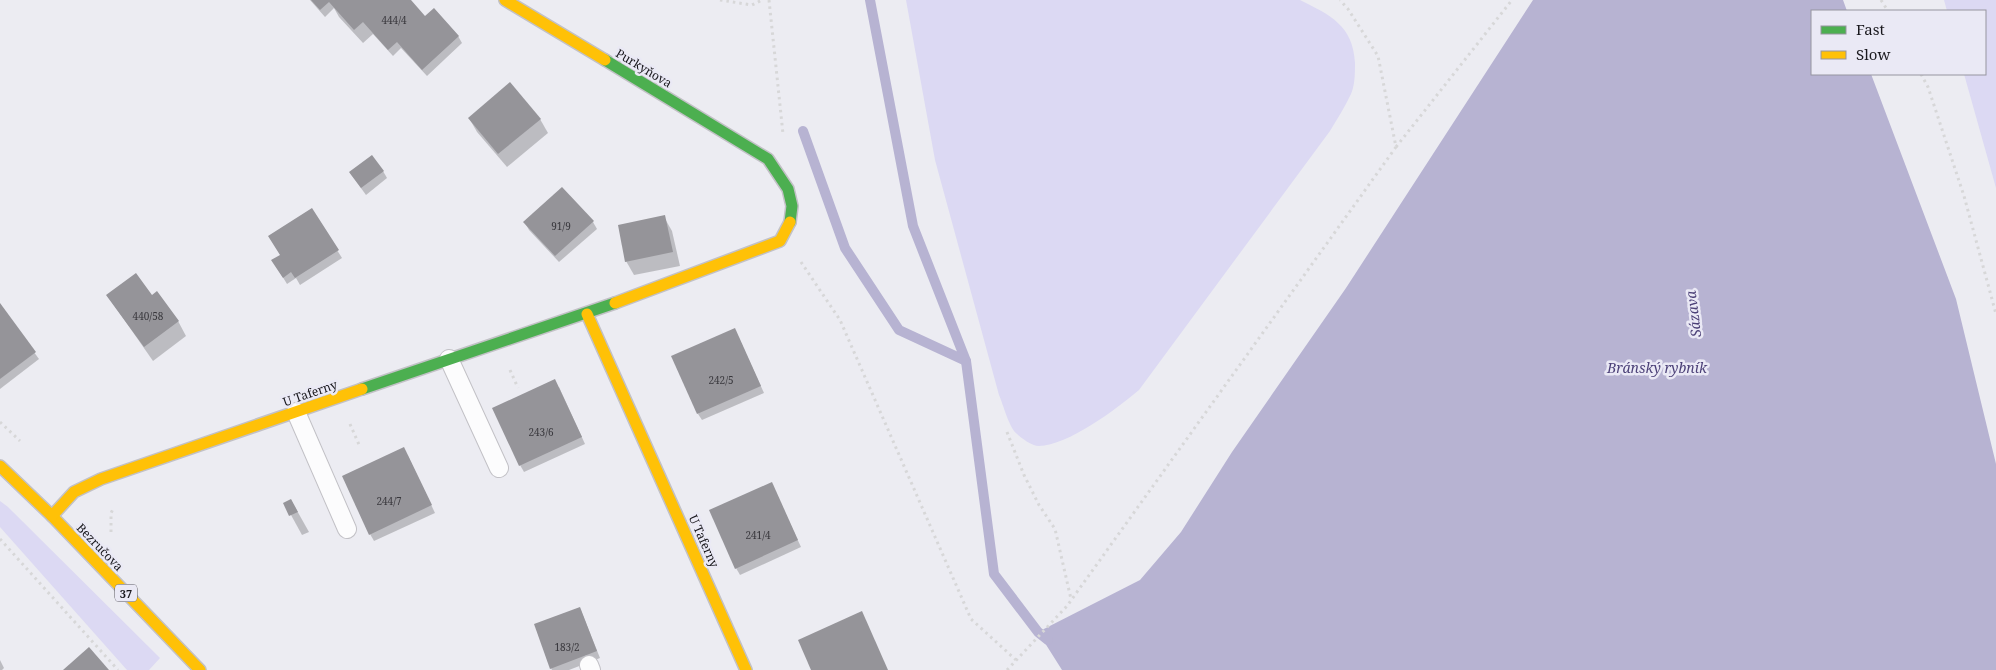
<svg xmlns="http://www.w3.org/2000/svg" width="1996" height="670" font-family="'Noto Serif',serif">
<rect width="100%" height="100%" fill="#ececf2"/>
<g fill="#dcd9f3">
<path d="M906 0H1300C1330 15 1353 25 1355 63 1355 73 1355 85 1351 94 1345 107 1337 119 1330 131L1139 390C1118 408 1067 446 1039 446 1032 446 1021 438 1016 433 1009 427 1003 404 999 395L935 160Z"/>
<polygon points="1944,0 1996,0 1996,188 1964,74 1985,74 1985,11 1947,11"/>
<polygon points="0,501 8,507 160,658 149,670 127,670 0,527"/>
</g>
<polygon fill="#b7b3d2" points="1533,0 1843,0 1847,11 1812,11 1812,74 1871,74 1956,299 1996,464 1996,670 1062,670 1038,632 1140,580 1181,532 1232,452 1346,288"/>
<g fill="#0003">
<polygon points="310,0 409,0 425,18 458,36 462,43 427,76 401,48 393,56 373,34 363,43 339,17 334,8 325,17"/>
<polygon points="469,118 540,119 548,133 507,167 477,132"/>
<polygon points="383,171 387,178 366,195 350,173"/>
<polygon points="312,210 342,258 300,285 296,278 287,284 273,261 281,255"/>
<polygon points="664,217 672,231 680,266 634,275 626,261"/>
<polygon points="593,222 597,229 559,262 529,230 525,223"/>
<polygon points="107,295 178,321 186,336 153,361"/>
<polygon points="0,306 39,359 0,389"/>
<polygon points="738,336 764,393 702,420 698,414"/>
<polygon points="559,387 585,444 524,472 520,465"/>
<polygon points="408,456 435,513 374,541 370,534"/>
<polygon points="775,491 801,547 740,575 736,568"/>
<polygon points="291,500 309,532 302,535 291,515"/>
<polygon points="580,608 600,658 569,670 552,670 551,668"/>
<polygon points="0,660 4,668 2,670 0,670"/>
</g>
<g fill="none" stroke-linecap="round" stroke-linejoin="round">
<g stroke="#b7b3d2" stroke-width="10">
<polyline points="870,0 913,226 966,361 994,574 1038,632 1048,640"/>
<polyline points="803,131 845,248 899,330 966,361"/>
</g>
</g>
<g fill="#959499">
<polygon points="311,0 411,0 425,16 434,8 459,36 422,70 397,42 388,50 363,22 354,30 329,2 320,10"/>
<polygon points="510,82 541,119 498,154 468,118"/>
<polygon points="372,155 384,171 361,188 349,172"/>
<polygon points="562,187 594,221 555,256 523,222"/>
<polygon points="312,208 339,250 295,278 291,272 283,278 271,260 280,255 268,236"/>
<polygon points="665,215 673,252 625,262 618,225"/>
<polygon points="136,273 152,295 157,291 179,321 144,347 106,295"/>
<polygon points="0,303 36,352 0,379"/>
<polygon points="735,328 761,386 697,414 671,356"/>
<polygon points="555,379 582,437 519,466 492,408"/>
<polygon points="404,447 432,505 369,535 342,476"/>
<polygon points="772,482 798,540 735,569 709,510"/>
<polygon points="291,499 298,512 289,516 283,503"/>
<polygon points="580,607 597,651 550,669 534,624"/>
<polygon points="862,611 888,670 811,670 798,640"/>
<polygon points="89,647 109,670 63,670"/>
</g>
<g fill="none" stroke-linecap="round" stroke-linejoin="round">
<g stroke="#c2c1c6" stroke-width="20">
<g id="lane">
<polyline points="449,359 499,468"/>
<polyline points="296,412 347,529"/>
<polyline points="589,665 591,670"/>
</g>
</g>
<g stroke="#c2c1c6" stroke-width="14">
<g id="fast">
<polyline points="605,60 768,159 788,189 792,206 790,222"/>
<polyline points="362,389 615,303"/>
</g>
</g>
<g stroke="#c2c1c6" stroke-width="14">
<g id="slow">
<polyline points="505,0 605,60"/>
<polyline points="615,303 780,241 790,222"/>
<polyline points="587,314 746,670"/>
<polyline points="0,466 52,516 200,670"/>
<polyline points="52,516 74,492 101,479 362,389"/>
</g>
</g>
<g stroke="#d7d7d8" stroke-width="3" stroke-dasharray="2.5 4" stroke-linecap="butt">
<polyline points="720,0 752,5 762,0"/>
<polyline points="769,0 783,134"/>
<polyline points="1881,0 1888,11"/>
<polyline points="1921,74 1928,87 1964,196 1996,314"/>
<polyline points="1396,147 1512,0"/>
<polyline points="801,262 840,320 971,619 1016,660"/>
<polyline points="510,370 518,388"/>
<polyline points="0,422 20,441"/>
<polyline points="350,424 360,447"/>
<polyline points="1007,432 1024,475 1039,505 1055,529 1071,599"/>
<polyline points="111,532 111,513 114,507"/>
<polyline points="0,539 118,670"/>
<polyline points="1007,670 1067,606 1396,147 1378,56 1348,9 1340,0"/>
</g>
<use href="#lane" stroke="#fcfcfd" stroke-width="18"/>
<use href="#fast" stroke="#4caf50" stroke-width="11"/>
<use href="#slow" stroke="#ffc107" stroke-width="11"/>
</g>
<g text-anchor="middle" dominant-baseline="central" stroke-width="5" stroke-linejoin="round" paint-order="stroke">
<g font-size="10" fill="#38373c">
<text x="394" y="20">444/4</text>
<text x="561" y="226">91/9</text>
<text x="148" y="316">440/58</text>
<text x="721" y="380">242/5</text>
<text x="541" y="432">243/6</text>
<text x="389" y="501">244/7</text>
<text x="758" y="535">241/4</text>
<text x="567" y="647">183/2</text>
</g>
<rect fill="#eae9f5" stroke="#58575e" stroke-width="1" x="115" y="584.5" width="22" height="17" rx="4"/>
<g font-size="11" font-weight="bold" fill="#19181d">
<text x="126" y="593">37</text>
</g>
<g font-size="12" fill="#19181d" stroke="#eae9f5">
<text transform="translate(644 68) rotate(31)">Purkyňova</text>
<text transform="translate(310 393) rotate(-19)">U Taferny</text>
<text transform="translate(704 541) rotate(66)">U Taferny</text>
<text transform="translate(100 547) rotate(46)">Bezručova</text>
</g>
<g font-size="14" font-style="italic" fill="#4c4178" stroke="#eae9f5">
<text transform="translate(1693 314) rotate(-97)">Sázava</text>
<text x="1657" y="367">Bránský rybník</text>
</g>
</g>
<rect x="1811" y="10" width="175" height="65" fill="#eae9f5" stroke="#96959f"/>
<rect x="1821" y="26" width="25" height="8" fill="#4caf50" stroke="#96959f"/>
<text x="1856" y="35" font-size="15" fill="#19181d">Fast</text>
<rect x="1821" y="51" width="25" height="8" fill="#ffc107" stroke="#96959f"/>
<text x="1856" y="60" font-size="15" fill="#19181d">Slow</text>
</svg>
